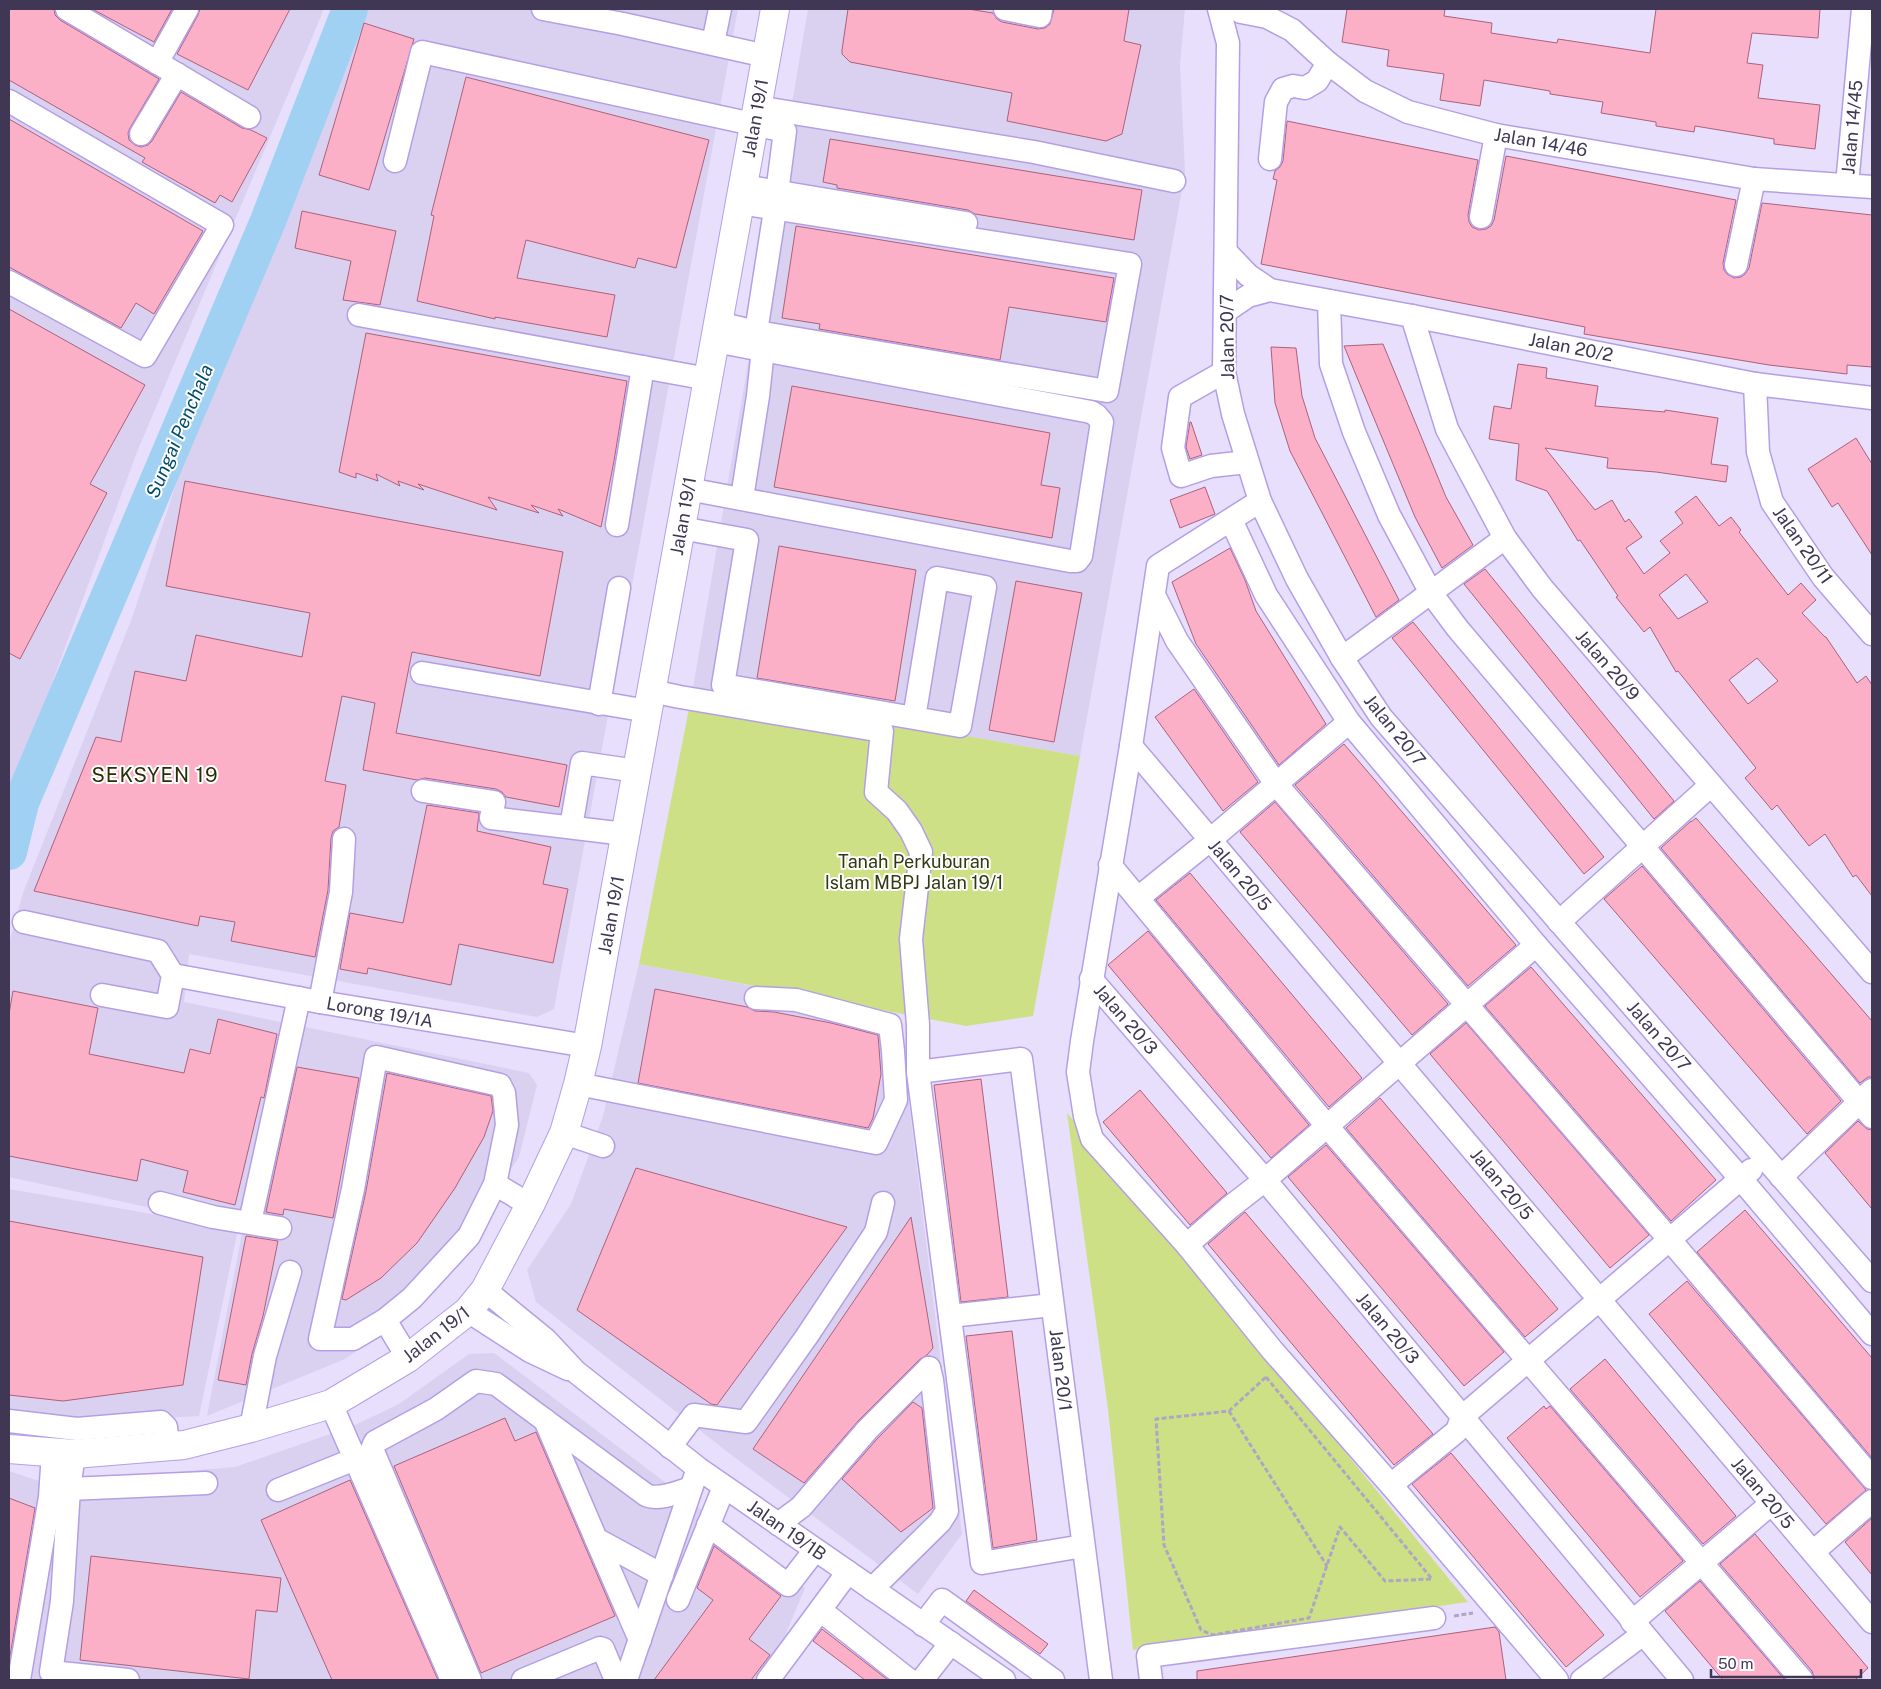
<svg xmlns="http://www.w3.org/2000/svg" width="1881" height="1689" font-family="'Public Sans',sans-serif">
<rect width="100%" height="100%" fill="#e7dffc"/>
<g fill="#dad1f1">
<polygon points="9,9 324,9 137,452 9,800"/>
<polygon points="363,9 738,9 554,1009 537,1017 189,954 184,1002 529,1073 537,1085 519,1157 421,1306 345,1359 207,1416 243,1228 9,1177 9,943 23,893 132,618 182,466"/>
<polygon points="808,9 1185,9 1180,64 1185,173 1080,756 693,688"/>
<polygon points="639,964 898,1014 962,1534 918,1594 734,1457 536,1302 527,1270 571,1204 603,1116"/>
<polygon points="9,1189 238,1229 199,1416 79,1423 9,1417"/>
<polygon points="494,1353 805,1588 776,1657 758,1680 9,1680 9,1471 45,1483 235,1467 353,1426 399,1404 469,1354"/>
</g>
<g fill="#cee086">
<polygon points="693,688 1080,756 1033,1016 966,1026 639,964"/>
<polygon points="1067,1113 1468,1602 1133,1650 1108,1409"/>
</g>
<g fill="none" stroke-linecap="round" stroke-linejoin="round">
<polyline stroke="#a0d1f3" stroke-width="36" points="9,852 21,803 268,221 350,9"/>
</g>
<g fill="#fbb0c8" stroke="#ac617c" fill-rule="evenodd">
<polygon points="9,9 54,9 55,15 60,20 159,79 130,128 128,133 129,140 135,145 141,147 148,145 152,141 181,92 242,128 251,130 267,138 232,202 220,195 215,203 142,162 145,158 9,80"/>
<polygon points="92,9 172,9 154,42"/>
<polygon points="200,9 290,9 248,90 177,54 198,15"/>
<polygon points="848,9 968,9 993,13 997,19 1002,22 1038,29 1045,28 1050,24 1054,9 1129,9 1124,41 1141,45 1122,134 1106,141 1007,121 1012,93 850,62 842,54 842,50"/>
<polygon points="1347,9 1445,9 1444,16 1492,23 1491,33 1557,43 1558,39 1650,53 1656,9 1820,9 1818,38 1752,33 1747,63 1763,65 1758,98 1820,105 1815,149 1774,144 1774,139 1695,126 1694,132 1656,126 1656,122 1601,113 1603,102 1550,94 1550,91 1484,80 1480,106 1440,100 1444,74 1387,66 1389,50 1342,42"/>
<polygon points="364,23 414,39 369,190 319,175"/>
<polygon points="466,77 709,140 676,268 638,258 635,268 526,240 517,278 615,295 607,337 495,317 495,319 417,301 434,216 431,215"/>
<polygon points="9,119 203,231 154,314 136,303 121,328 9,267"/>
<polygon points="1287,121 1478,160 1468,215 1469,222 1472,227 1479,230 1486,229 1491,226 1494,220 1506,156 1736,200 1723,263 1724,270 1727,274 1734,278 1741,277 1745,274 1749,268 1762,203 1872,215 1872,367 1847,365 1847,374 1769,365 1584,334 1585,327 1261,264 1277,180 1273,179 1275,171 1280,167 1283,161"/>
<polygon points="830,139 1142,190 1134,240 975,214 968,210 837,188 837,185 823,182"/>
<polygon points="302,211 396,231 380,305 343,300 351,261 295,248"/>
<polygon points="796,226 1114,278 1106,322 1009,307 1000,360 819,329 820,324 782,318"/>
<polygon points="9,309 145,385 90,484 107,493 20,659 9,653"/>
<polygon points="366,333 627,381 614,461 601,527 558,509 563,516 531,505 539,513 488,497 497,510 418,484 424,490 398,481 400,486 376,474 378,481 356,473 356,478 339,472"/>
<polygon points="1383,344 1446,497 1473,545 1442,568 1415,517 1344,346"/>
<polygon points="1271,347 1296,348 1302,396 1315,438 1399,600 1376,617 1290,451 1275,403"/>
<path d="M1518 364 1547 368 1546 378 1598 386 1595 406 1665 412V410L1718 418 1711 464 1728 466 1726 482 1656 472 1607 468 1608 458 1545 448 1595 510 1612 500 1625 522 1629 519 1642 537 1626 548 1644 574 1670 553 1660 541 1683 523 1675 512 1696 496 1719 526 1731 517 1741 530 1739 532 1788 595 1801 583 1816 600 1802 613 1825 637H1826L1857 683 1866 676 1872 685V896L1856 875 1853 877 1825 834 1809 846 1777 805 1772 810 1745 778 1756 768 1678 671 1676 672 1650 627 1644 632 1616 597 1618 596 1580 540 1578 541 1547 491 1516 480 1519 444 1489 439 1494 406 1511 409ZM1686 574 1708 602 1678 619 1659 595ZM1757 658 1778 681 1748 704 1729 680Z"/>
<polygon points="792,386 1050,433 1041,485 1060,488 1052,538 774,487"/>
<polygon points="1190,422 1191,422 1202,455 1190,459 1186,447"/>
<polygon points="1856,438 1872,464 1872,555 1838,503 1832,507 1808,469"/>
<polygon points="185,481 563,552 540,676 412,652 396,733 567,765 559,807 506,797 502,792 496,789 425,778 417,780 363,770 375,703 342,696 325,781 346,785 339,827 333,831 331,838 328,890 315,957 231,941 235,922 200,916 198,926 34,891 96,737 121,742 135,671 186,681 196,635 302,657 310,613 166,586"/>
<polygon points="1205,487 1215,514 1180,528 1170,500"/>
<polygon points="779,546 916,570 895,701 757,678"/>
<polygon points="1230,548 1245,580 1256,611 1326,724 1279,765 1196,644 1172,582"/>
<polygon points="1485,569 1674,801 1654,819 1464,584"/>
<polygon points="1016,581 1082,593 1054,742 989,730"/>
<polygon points="1413,622 1604,857 1584,874 1392,638"/>
<polygon points="1194,689 1258,782 1223,811 1155,717"/>
<polygon points="1344,744 1516,945 1468,986 1295,785"/>
<polygon points="1275,802 1448,1004 1412,1035 1240,832"/>
<polygon points="427,805 479,813 477,831 551,847 543,884 568,889 553,963 459,944 451,985 368,968 367,974 340,969 350,913 403,923"/>
<polygon points="1696,818 1872,1021 1872,1077 1868,1077 1860,1083 1661,848 1691,821 1691,822"/>
<polygon points="1642,866 1841,1101 1807,1134 1604,899"/>
<polygon points="1190,873 1362,1078 1329,1107 1156,900"/>
<polygon points="1148,931 1309,1125 1271,1158 1108,965"/>
<polygon points="1531,967 1716,1180 1671,1221 1485,1006"/>
<polygon points="655,989 747,1007 755,1011 774,1012 831,1023 878,1035 881,1074 873,1118 868,1128 638,1083"/>
<polygon points="13,991 98,1008 89,1054 184,1073 190,1049 210,1054 218,1019 277,1034 264,1098 261,1097 235,1205 183,1192 188,1171 141,1159 137,1181 9,1156 9,1014"/>
<polygon points="1466,1023 1649,1235 1610,1268 1430,1054"/>
<polygon points="297,1067 359,1078 333,1218 284,1209 283,1215 266,1212"/>
<polygon points="387,1073 491,1096 493,1111 484,1137 455,1188 417,1243 381,1278 346,1300 342,1299 366,1191"/>
<polygon points="981,1079 1008,1297 961,1302 934,1085"/>
<polygon points="1140,1090 1227,1193 1190,1225 1103,1122"/>
<polygon points="1380,1098 1558,1309 1525,1337 1346,1128"/>
<polygon points="1858,1121 1867,1129 1872,1130 1872,1209 1825,1153"/>
<polygon points="1326,1145 1504,1352 1464,1386 1288,1177"/>
<polygon points="636,1168 847,1227 717,1405 711,1404 577,1310"/>
<polygon points="1745,1210 1872,1358 1872,1458 1697,1252"/>
<polygon points="1245,1212 1433,1434 1394,1465 1208,1244"/>
<polygon points="911,1217 933,1348 927,1355 920,1359 858,1421 804,1483 753,1449"/>
<polygon points="9,1221 203,1257 183,1385 63,1401 9,1395"/>
<polygon points="246,1236 278,1241 263,1316 252,1354 246,1385 218,1380"/>
<polygon points="1687,1281 1866,1490 1826,1524 1649,1314"/>
<polygon points="1012,1331 1037,1540 993,1548 966,1336"/>
<polygon points="1605,1359 1736,1516 1703,1544 1570,1389"/>
<polygon points="913,1402 922,1408 933,1508 901,1532 842,1479 877,1439"/>
<polygon points="1544,1406 1546,1409 1550,1406 1683,1561 1640,1597 1507,1438"/>
<polygon points="505,1418 515,1441 536,1432 615,1616 481,1673 394,1466"/>
<polygon points="1451,1453 1604,1635 1566,1667 1412,1484"/>
<polygon points="350,1480 438,1680 332,1680 261,1520"/>
<polygon points="9,1498 35,1508 9,1662"/>
<polygon points="1872,1518 1872,1575 1845,1542"/>
<polygon points="1755,1534 1868,1668 1855,1680 1815,1680 1812,1671 1720,1564"/>
<polygon points="714,1546 781,1596 749,1639 770,1655 751,1680 654,1680 713,1600 697,1588"/>
<polygon points="91,1556 281,1578 277,1612 256,1610 249,1679 80,1660"/>
<polygon points="1700,1581 1785,1680 1723,1680 1665,1611"/>
<polygon points="974,1590 1048,1644 1040,1654 966,1601"/>
<polygon points="1495,1627 1499,1632 1506,1680 1197,1680 1197,1671"/>
<polygon points="822,1629 888,1680 865,1680 813,1641"/>
</g>
<g fill="none" stroke-linecap="round" stroke-linejoin="round">
<g stroke="#b49fe5" stroke-width="25">
<g id="minor">
<polyline points="67,9 249,117"/>
<polyline points="543,9 623,24 766,56"/>
<polyline points="1005,9 1040,16 1041,9"/>
<polyline points="1219,9 1228,43 1224,372 1233,414 1260,501 1297,579 1342,658 1381,717 1872,1281"/>
<polyline points="1241,12 1267,17 1292,30 1328,63 1365,91 1408,112 1496,135 1754,179 1872,187"/>
<polyline points="713,43 720,9"/>
<polyline points="157,63 187,9"/>
<polyline points="9,101 222,225 145,356 9,282"/>
<polyline points="757,107 1034,152 1174,181"/>
<polyline points="141,134 177,74"/>
<polyline points="1270,159 1276,102 1283,89 1293,86 1305,88 1317,81 1328,63"/>
<polyline points="395,161 422,52 785,131 777,193"/>
<polyline points="1847,185 1863,9"/>
<polyline points="743,186 966,223"/>
<polyline points="1481,217 1496,135"/>
<polyline points="1227,253 1248,275 1270,290 1412,316 1755,384 1872,398"/>
<polyline points="1736,265 1754,179"/>
<polyline points="1329,301 1331,364 1354,432 1389,515 1431,593 1458,629 1872,1117"/>
<polyline points="1226,311 1248,296 1270,290"/>
<polyline points="359,315 708,379"/>
<polyline points="1412,316 1447,429 1505,538 1542,588 1872,972"/>
<polyline points="718,323 756,332 1107,391 1130,264 740,203"/>
<polyline points="756,332 775,210"/>
<polyline points="1224,372 1180,397 1173,448 1181,476 1211,466 1247,462"/>
<polyline points="1755,384 1758,452 1772,502 1823,577 1872,634"/>
<polyline points="688,489 1070,561 1077,561 1081,556 1102,422 1096,415 1091,412 715,341"/>
<polyline points="742,498 758,396 763,349"/>
<polyline points="1260,501 1158,566 1131,746 1082,1041 1078,1072 1085,1116 1092,1139 1187,1245 1272,1350 1391,1485 1557,1680"/>
<polyline points="1231,520 1266,595 1349,722 1536,945 1741,1179 1872,1334"/>
<polyline points="617,525 643,367"/>
<polyline points="681,528 747,540 723,685 914,718 937,578 985,587 960,726 914,718"/>
<polyline points="1154,595 1177,641 1276,784 1670,1240 1872,1478"/>
<polyline points="1342,658 1505,538"/>
<polyline points="422,673 648,711"/>
<polyline points="651,691 680,697 882,731 876,792 897,811 911,831 921,852 911,939 918,1025 918,1072"/>
<polyline points="599,704 619,588"/>
<polyline points="1131,746 1872,1622"/>
<polyline points="423,791 494,802 491,818 625,834"/>
<polyline points="571,827 582,763 637,771"/>
<polyline points="1110,865 1327,1126 1802,1680"/>
<polyline points="1138,898 1210,840 1349,722"/>
<polyline points="24,922 158,951 173,975 167,1007 102,995"/>
<polyline points="1559,922 1711,785"/>
<polyline points="173,975 320,1002 587,1046"/>
<polyline points="1091,979 1265,1180 1682,1680"/>
<polyline points="320,1002 341,892 344,839"/>
<polygon points="376,1057 500,1085 504,1093 507,1125 495,1184 469,1236 412,1298 385,1320 353,1339 320,1339 353,1189"/>
<polyline points="578,1084 876,1143 896,1100 893,1051 890,1025 796,1000 756,998"/>
<polyline points="564,1133 603,1146"/>
<polyline points="1781,1177 1872,1090"/>
<polyline points="495,1184 530,1205"/>
<polyline points="160,1203 213,1217 280,1228"/>
<polyline points="250,1222 299,998"/>
<polyline points="1187,1245 1229,1208 1265,1180 1536,945"/>
<polyline points="485,1290 546,1340 576,1372 699,1469 1004,1680"/>
<polyline points="468,1311 530,1351 568,1369"/>
<polyline points="950,1316 1052,1305"/>
<polyline points="385,1320 408,1358"/>
<polyline points="331,1404 452,1680"/>
<polyline points="545,1420 596,1539 662,1575"/>
<polyline points="9,1421 77,1429 161,1422 166,1427 168,1446"/>
<polyline points="251,1428 265,1356 290,1272"/>
<polyline points="670,1447 694,1415 746,1422 807,1336 876,1232 883,1203"/>
<polyline points="74,1454 69,1489 62,1601 51,1672 128,1680"/>
<polyline points="1391,1485 1457,1431 1462,1417 1751,1170"/>
<polyline points="69,1489 206,1483"/>
<polyline points="278,1490 355,1459"/>
<polyline points="778,1524 801,1507 867,1430 929,1368"/>
<polyline points="708,1525 788,1585 815,1550"/>
<polyline points="596,1539 640,1640"/>
<path d="M1083 1546 982 1563 918 1072 1021 1059C1047 1266 1074 1473 1101 1680"/>
<polyline points="1813,1552 1872,1501"/>
<polyline points="848,1572 820,1610 909,1680"/>
<polyline points="872,1589 940,1522 947,1511 932,1380 929,1368"/>
<polyline points="678,1600 724,1487"/>
<polyline points="1632,1622 1772,1503"/>
<polyline points="923,1625 942,1600 1053,1680"/>
<polyline points="19,1680 50,1497 53,1453"/>
<path d="M470 1680 372 1449 375 1442 436 1409 476 1381 496 1384 646 1495C659 1501 678 1492 691 1488"/>
<polyline points="523,1680 600,1648 603,1649 616,1680"/>
<polyline points="626,1680 695,1477"/>
<polyline points="768,1680 820,1610"/>
<polyline points="922,1680 951,1643"/>
<polyline points="1151,1680 1148,1656 1434,1618"/>
<polyline points="1582,1680 1643,1634"/>
</g>
</g>
<g stroke="#b49fe5" stroke-width="30">
<polyline id="major" points="9,1449 74,1454 184,1445 251,1428 331,1404 408,1358 468,1311 485,1290 530,1205 564,1133 578,1084 587,1046 775,9"/>
</g>
<g stroke="#aea6c3" stroke-width="3" stroke-dasharray="5 2.5" stroke-linecap="butt">
<polygon points="1266,1377 1432,1579 1385,1581 1340,1527 1309,1618 1213,1635 1201,1630 1164,1545 1156,1419 1229,1411"/>
<polyline points="1229,1411 1327,1566"/>
<polyline points="1454,1616 1473,1613"/>
</g>
<use href="#minor" stroke="#fff" stroke-width="22"/>
<use href="#major" stroke="#fff" stroke-width="28"/>
</g>
<g text-anchor="middle" dominant-baseline="central" stroke-width="4" stroke-linejoin="round" paint-order="stroke">
<g font-size="18" fill="#403754" stroke="#fff">
<text transform="translate(755 118) rotate(-80)">Jalan 19/1</text>
<text transform="translate(1852 127) rotate(-85)">Jalan 14/45</text>
<text transform="translate(1541 142) rotate(10)">Jalan 14/46</text>
<text transform="translate(1227 337) rotate(-91)">Jalan 20/7</text>
<text transform="translate(1571 347) rotate(11)">Jalan 20/2</text>
<text transform="translate(683 516) rotate(-80)">Jalan 19/1</text>
<text transform="translate(1803 545) rotate(55)">Jalan 20/11</text>
<text transform="translate(1608 665) rotate(49)">Jalan 20/9</text>
<text transform="translate(1395 730) rotate(51)">Jalan 20/7</text>
<text transform="translate(1240 875) rotate(50)">Jalan 20/5</text>
<text transform="translate(611 915) rotate(-80)">Jalan 19/1</text>
<text transform="translate(380 1012) rotate(10)">Lorong 19/1A</text>
<text transform="translate(1126 1019) rotate(49)">Jalan 20/3</text>
<text transform="translate(1659 1036) rotate(49)">Jalan 20/7</text>
<text transform="translate(1502 1184) rotate(50)">Jalan 20/5</text>
<text transform="translate(1388 1328) rotate(50)">Jalan 20/3</text>
<text transform="translate(436 1334) rotate(-38)">Jalan 19/1</text>
<text transform="translate(1061 1370) rotate(83)">Jalan 20/1</text>
<text transform="translate(1763 1493) rotate(50)">Jalan 20/5</text>
<text transform="translate(787 1530) rotate(35)">Jalan 19/1B</text>
</g>
<g font-size="18" fill="#313812" stroke="#fff">
<text x="914" y="861">Tanah Perkuburan<tspan x="914" dy="21">Islam MBPJ Jalan 19/1</tspan></text>
</g>
<g font-size="19" font-style="italic" fill="#004b6f" stroke="#fff">
<text transform="translate(179 431) rotate(-67)">Sungai Penchala</text>
</g>
<g font-size="20" letter-spacing="1" fill="#272d05" stroke="#fff">
<text x="155" y="775">SEKSYEN 19</text>
</g>
</g>
<rect width="1881" height="1689" fill="none" stroke="#403754" stroke-width="20"/>
<path d="M1711 1669v8h150v-8" fill="none" stroke="#403754" stroke-width="2.5"/>
<text x="1718" y="1669" font-size="15" fill="#403754" stroke="#ffffff" stroke-width="4" paint-order="stroke">50 m</text>
</svg>
